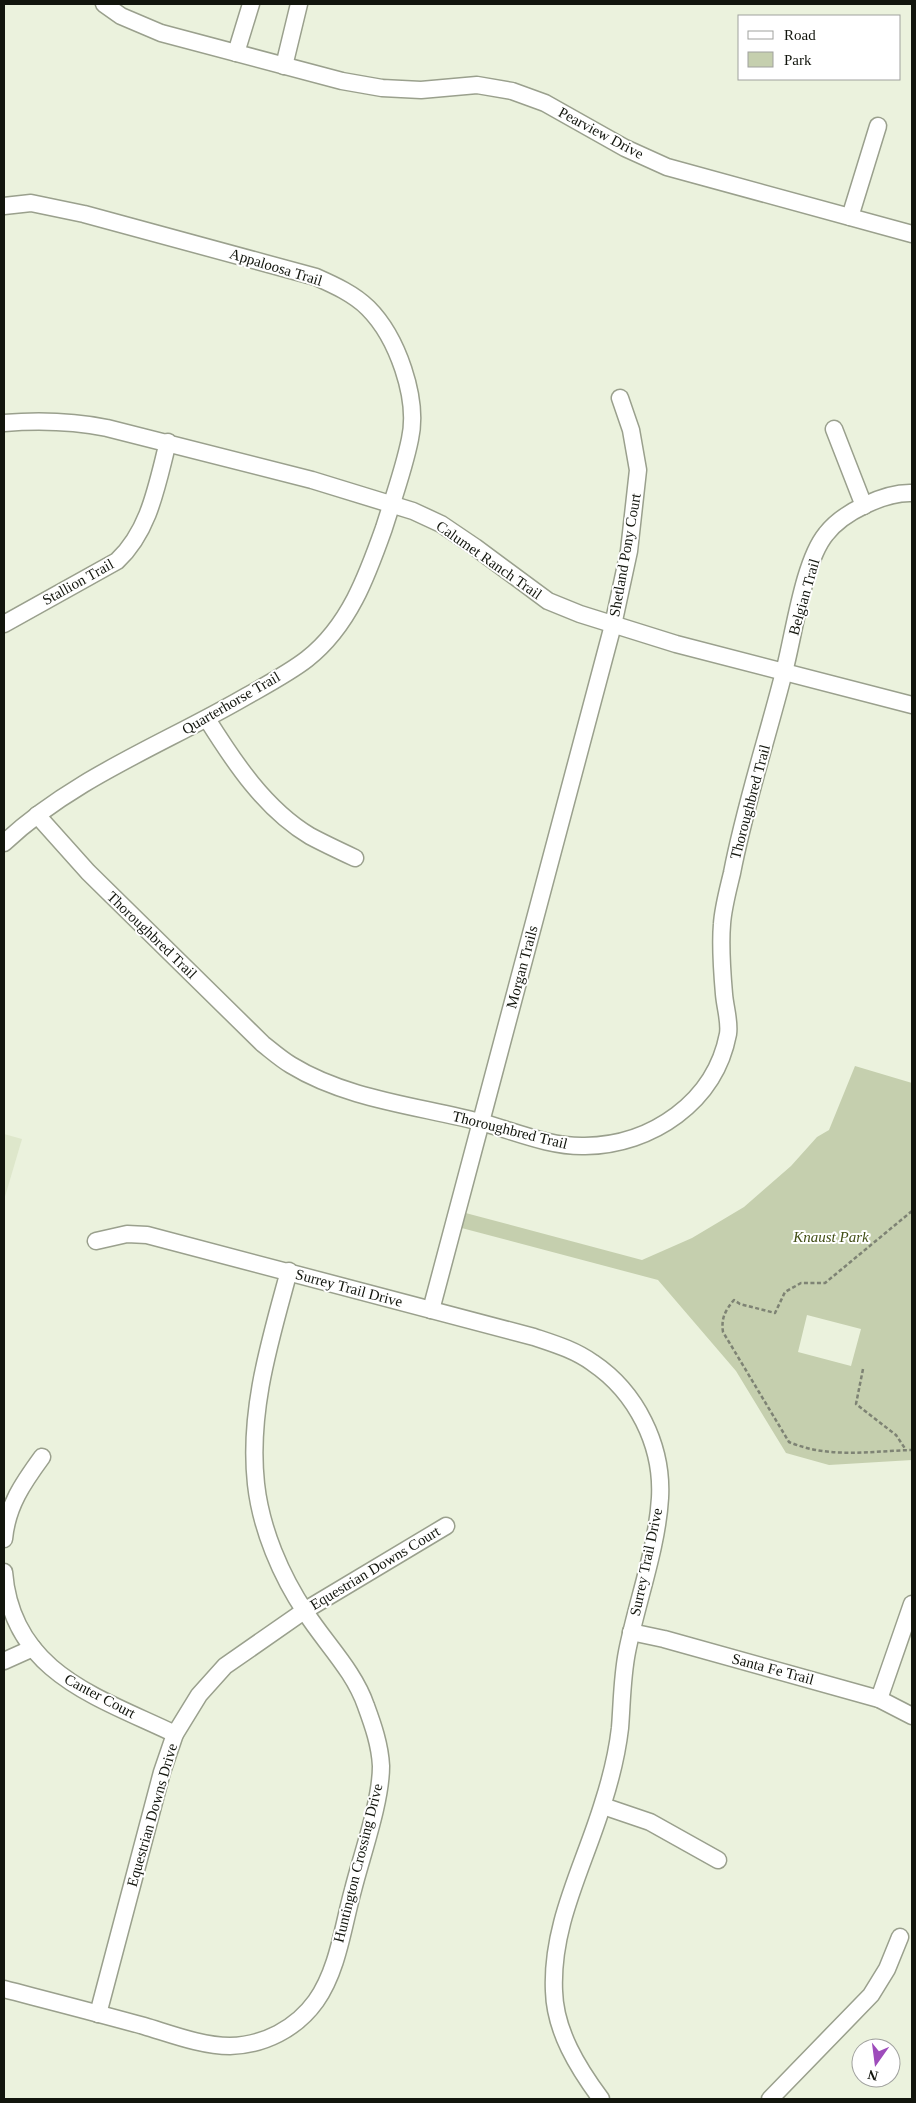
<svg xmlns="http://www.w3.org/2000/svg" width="916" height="2103" font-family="'Times New Roman',serif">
<rect width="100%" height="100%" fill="#ebf2dd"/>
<polygon fill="#dee7cb" points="4,1134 22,1139 4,1200"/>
<path fill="#c5cfae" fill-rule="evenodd" d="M855 1066 912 1083V1460L829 1465 786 1453 736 1371 658 1280 454 1226 458 1211 642 1260 692 1238 744 1207 791 1166 817 1137 829 1130ZM807 1315 861 1329 851 1366 798 1352Z"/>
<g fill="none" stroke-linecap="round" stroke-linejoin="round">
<g stroke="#9aa08d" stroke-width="19">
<g id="minor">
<polyline points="104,4 121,16 161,33 342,81 382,88 421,90 477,85 512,91 545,103 625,148 667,167 912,234"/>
<polyline points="236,53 251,4"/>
<polyline points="284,66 299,4"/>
<path d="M4 206 31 203 84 214 316 277C334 285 354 294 368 308 397 337 419 398 410 439 404 469 393 499 384 528 367 576 349 626 307 659 289 673 266 685 245 697 164 744 73 778 4 843"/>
<polyline points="850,217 878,126"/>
<path d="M4 423C40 420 72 421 107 428L312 480 413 511 441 524 475 547 548 601 580 614 676 644 912 705"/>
<polyline points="834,429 864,506"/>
<path d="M4 624 117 561C150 530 157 484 168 442"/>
<path d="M207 719C234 762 265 809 310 836 325 844 340 851 355 858"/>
<path d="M37 815 88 872 263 1044C272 1051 281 1059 291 1065 348 1100 420 1106 484 1123 516 1132 551 1147 585 1146 652 1145 715 1102 728 1034 730 1022 725 1007 724 994 722 971 720 947 722 924 723 908 728 890 732 873 745 805 767 739 784 672 794 635 803 562 826 534 843 512 885 492 912 493"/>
<path d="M96 1241 127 1234 147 1235 534 1337C555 1344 575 1350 593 1363 636 1392 663 1445 660 1498 657 1549 637 1601 627 1652 622 1677 622 1703 620 1728 617 1754 611 1778 603 1803 584 1866 551 1924 554 1991 555 2031 578 2068 601 2099"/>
<polyline points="431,1310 613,625 629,551 638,470 631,430 620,398"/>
<path d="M4 1539C7 1506 23 1483 42 1457"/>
<path d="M4 1572C12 1673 98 1697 175 1734"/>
<polyline points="631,1632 664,1639 879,1699 912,1716"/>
<polyline points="4,1661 33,1648"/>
<polyline points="879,1699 912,1604"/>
<polyline points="603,1806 650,1822 718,1860"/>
<path d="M4 1989C50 2001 97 2013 144 2026 171 2034 202 2046 230 2046 264 2045 296 2029 316 2001 338 1970 343 1926 353 1890 362 1854 381 1802 381 1766 380 1745 373 1725 366 1706 354 1671 326 1644 306 1613 281 1576 261 1529 256 1484 248 1411 270 1341 289 1271"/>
<polyline points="98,2014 162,1772 175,1734 199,1695 225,1666 304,1611 446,1526"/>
<polyline points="770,2099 871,1995 887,1969 900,1937"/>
</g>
</g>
<g stroke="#7e8374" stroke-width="2.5" stroke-dasharray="4 2.5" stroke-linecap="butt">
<path d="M912 1211 825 1283H801L785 1292 775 1313 740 1304 734 1300C725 1311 721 1318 723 1332L789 1442C829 1459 871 1451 912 1450"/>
<polyline points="863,1369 856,1404 896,1435 906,1450"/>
</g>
<use href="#minor" stroke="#fff" stroke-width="16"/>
</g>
<g text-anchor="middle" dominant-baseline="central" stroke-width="4" stroke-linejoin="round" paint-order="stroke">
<g font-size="15" fill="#12150d" stroke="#fff">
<text transform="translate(601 133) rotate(28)">Pearview Drive</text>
<text transform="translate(276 267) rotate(17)">Appaloosa Trail</text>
<text transform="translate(625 555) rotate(-80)">Shetland Pony Court</text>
<text transform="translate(489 560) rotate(35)">Calumet Ranch Trail</text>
<text transform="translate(78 582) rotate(-29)">Stallion Trail</text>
<text transform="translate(804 597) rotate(-74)">Belgian Trail</text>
<text transform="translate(231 703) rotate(-30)">Quarterhorse Trail</text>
<text transform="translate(750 802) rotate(-75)">Thoroughbred Trail</text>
<text transform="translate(152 935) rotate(44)">Thoroughbred Trail</text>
<text transform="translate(522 967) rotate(-75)">Morgan Trails</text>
<text transform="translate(510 1130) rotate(14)">Thoroughbred Trail</text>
<text transform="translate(349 1288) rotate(15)">Surrey Trail Drive</text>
<text transform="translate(646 1562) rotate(-78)">Surrey Trail Drive</text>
<text transform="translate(375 1568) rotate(-31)">Equestrian Downs Court</text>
<text transform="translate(773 1669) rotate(15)">Santa Fe Trail</text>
<text transform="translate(100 1696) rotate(28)">Canter Court</text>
<text transform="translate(152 1815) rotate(-74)">Equestrian Downs Drive</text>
<text transform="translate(358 1863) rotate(-76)">Huntington Crossing Drive</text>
</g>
<g font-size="15" font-style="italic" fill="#424f16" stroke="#fff">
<text x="831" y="1237">Knaust Park</text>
</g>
</g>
<rect width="916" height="2103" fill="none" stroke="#12150d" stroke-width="10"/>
<rect x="738" y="15" width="162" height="65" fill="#ffffff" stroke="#a0a19e"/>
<rect x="748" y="31" width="25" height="8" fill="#ffffff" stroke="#a0a19e"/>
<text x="784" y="40" font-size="15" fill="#12150d">Road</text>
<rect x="748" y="52" width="25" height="15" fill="#c5cfae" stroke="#a0a19e"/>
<text x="784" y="65" font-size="15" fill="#12150d">Park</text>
<g transform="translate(876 2063) rotate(194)"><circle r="24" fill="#ffffff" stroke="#a0a19e"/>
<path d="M0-4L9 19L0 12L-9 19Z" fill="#9e4cbb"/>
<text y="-8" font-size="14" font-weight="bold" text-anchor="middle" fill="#12150d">N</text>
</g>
</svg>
